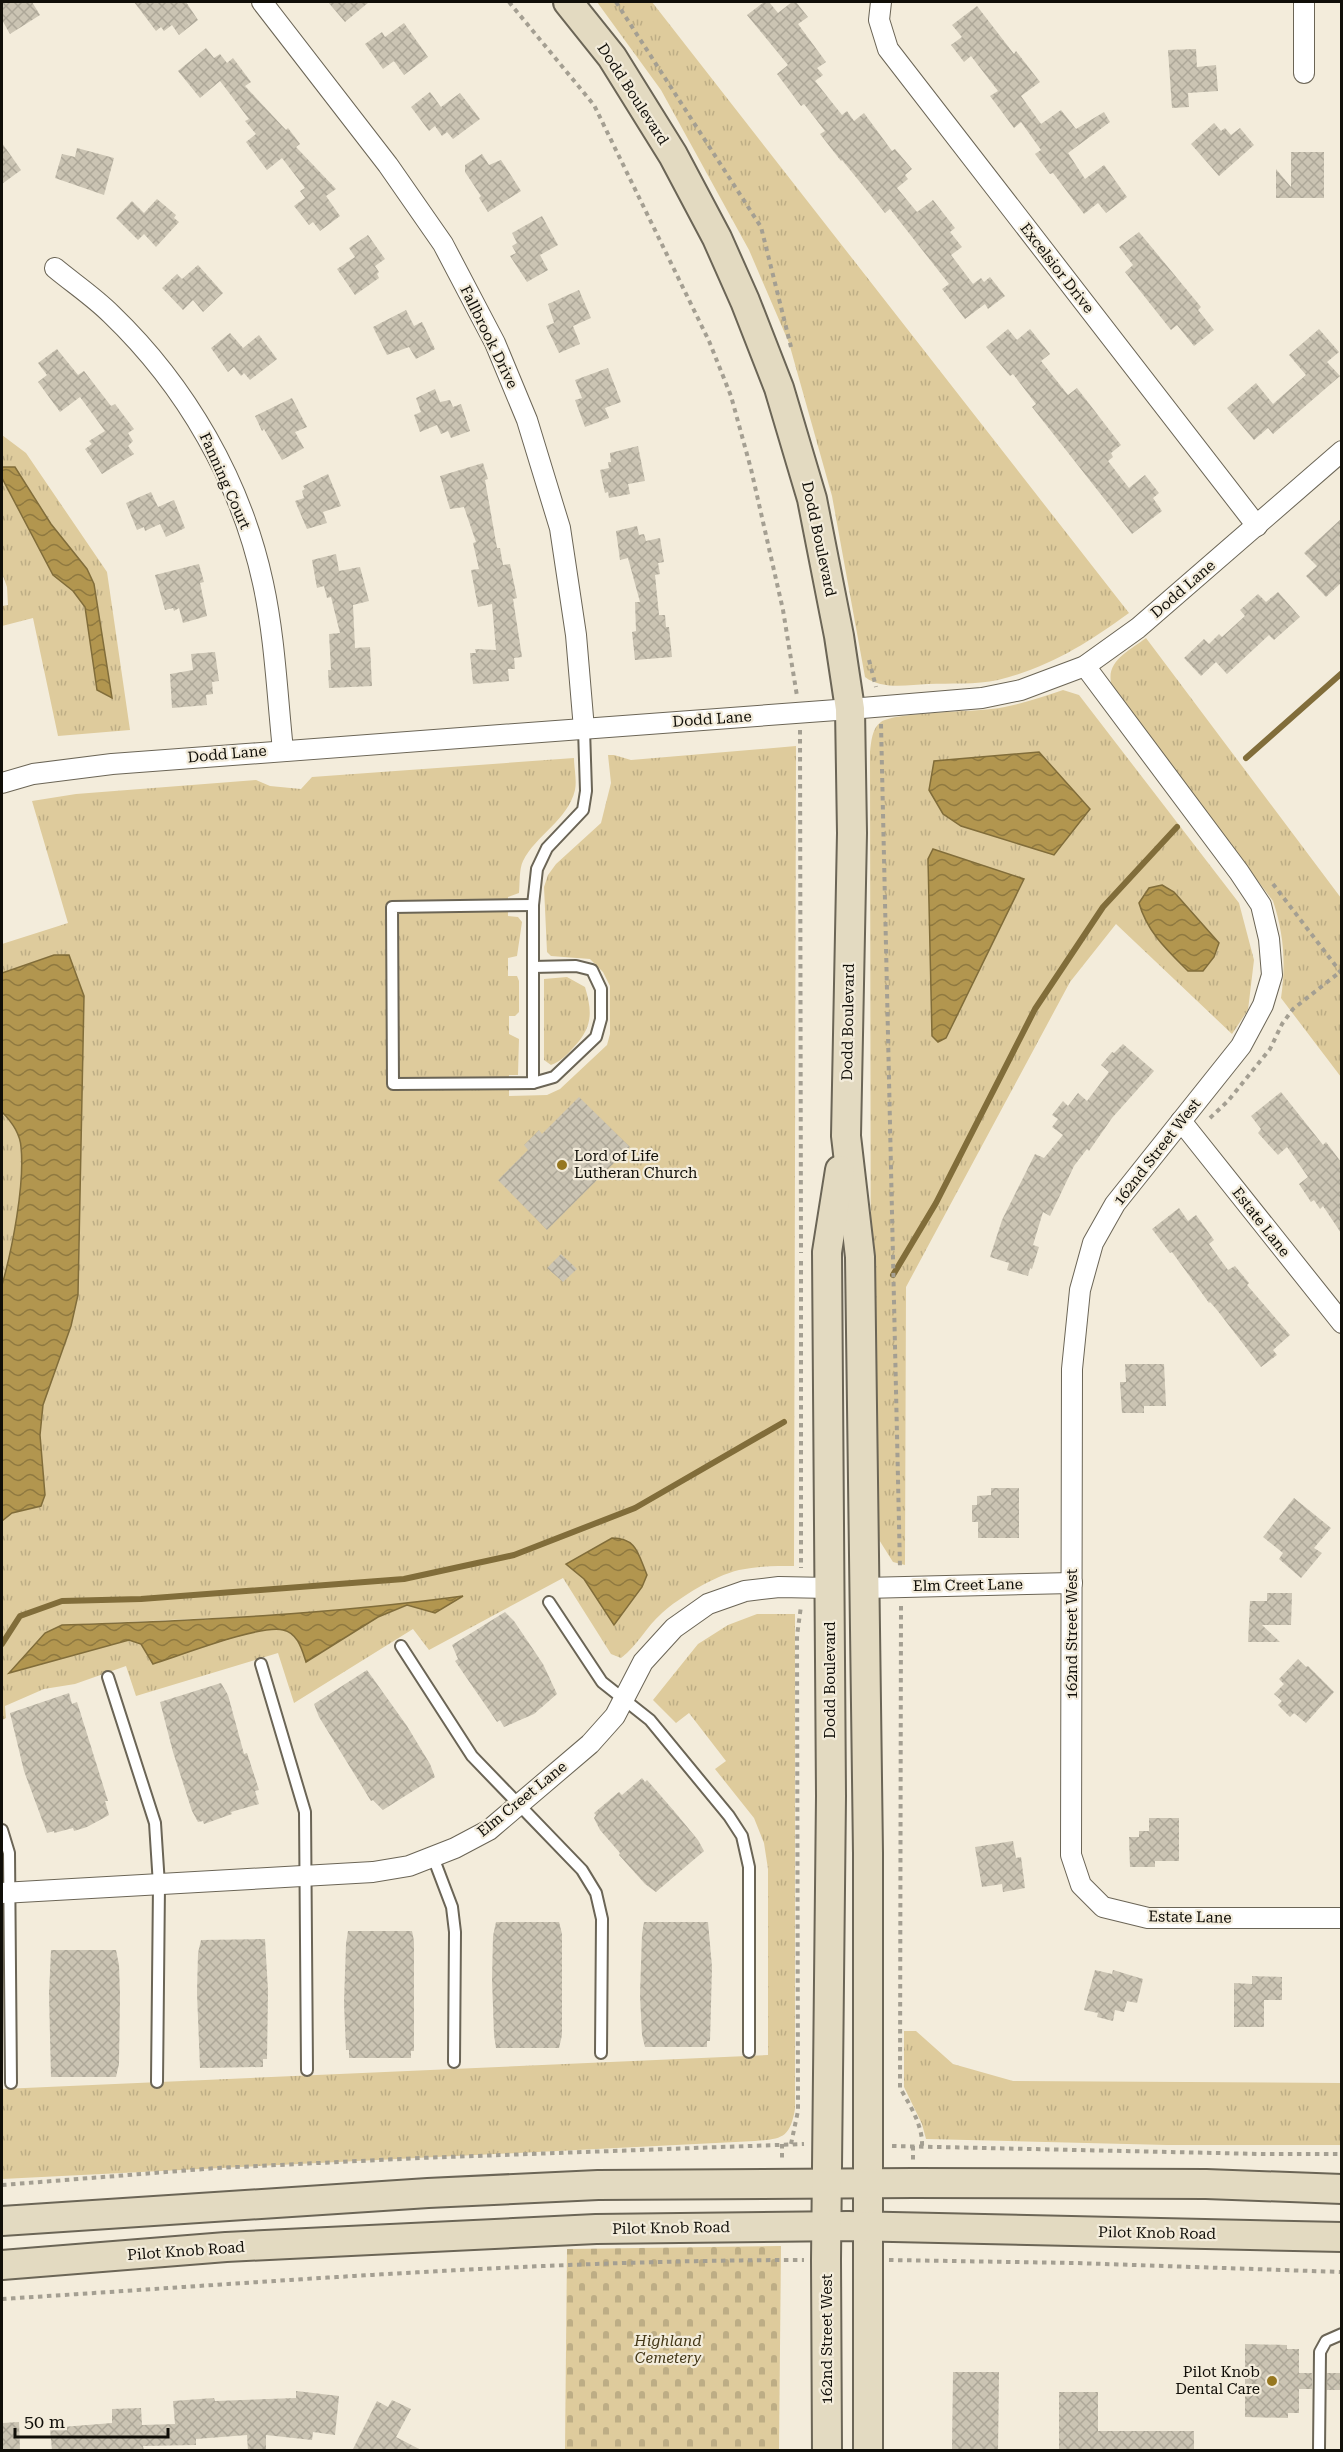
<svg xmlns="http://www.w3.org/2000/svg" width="1343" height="2452" font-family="'Roboto Serif',serif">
<defs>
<pattern id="grass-tufts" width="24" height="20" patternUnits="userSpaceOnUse" patternTransform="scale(1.5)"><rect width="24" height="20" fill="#decb9c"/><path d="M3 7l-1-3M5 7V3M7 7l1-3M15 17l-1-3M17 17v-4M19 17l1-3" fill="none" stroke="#bdad85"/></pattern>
<pattern id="cemetery-stones" width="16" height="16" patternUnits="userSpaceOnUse" patternTransform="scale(1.5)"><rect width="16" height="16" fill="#decb9c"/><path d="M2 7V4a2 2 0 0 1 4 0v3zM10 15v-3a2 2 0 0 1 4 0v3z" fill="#bdad85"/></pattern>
<pattern id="water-waves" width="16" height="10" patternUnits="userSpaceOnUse" patternTransform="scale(1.5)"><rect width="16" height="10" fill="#b2964f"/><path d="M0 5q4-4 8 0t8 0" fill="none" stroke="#8f7940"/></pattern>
<pattern id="building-cross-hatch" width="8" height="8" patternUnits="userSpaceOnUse" patternTransform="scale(1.5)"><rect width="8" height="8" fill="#cbc4b3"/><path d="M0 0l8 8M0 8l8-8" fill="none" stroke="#ada798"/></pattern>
</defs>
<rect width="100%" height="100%" fill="#f3ecdb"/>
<g fill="url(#grass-tufts)" fill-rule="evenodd">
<path d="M597 2H652L1129 613C1086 644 1050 667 998 680 976 685 950 683 928 684 908 685 882 690 865 677L832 496 789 343 749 250 661 90Z"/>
<path d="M2 435 26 453 107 572 130 730 58 736 33 618 2 626V606L8 605 7 587 2 573ZM3 467 87 569 94 584 111 698 97 690 85 607 73 591 53 575 2 478Z"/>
<path d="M1146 638 1341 898V1077L1281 998C1286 964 1284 934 1273 901L1112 686C1104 662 1129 651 1146 638Z"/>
<path d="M1063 690 1079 695 1239 903 1254 960 1248 1010 1232 1034 1116 924 1070 982 906 1287 905 1565 893 1562 876 1535 871 1394 870 752C871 742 872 728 881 722 896 712 969 712 991 709 1016 706 1039 698 1063 690Z"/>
<path d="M796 746 794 1566C776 1566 757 1566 739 1570 714 1576 680 1597 662 1613 646 1627 638 1645 621 1658L611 1654 563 1578 429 1650 413 1629 294 1703 278 1653 136 1696 126 1666 75 1684 44 1689 5 1706 6 1718 2 1720V1521L12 1513 41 1506 45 1495 40 1435 43 1405 71 1326 78 1295 84 996 69 955H54L2 973V944L68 923 32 801 76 794 256 780 270 786 301 789 312 777 574 758C574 768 577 780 575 790 568 820 536 835 523 861 519 869 520 883 519 893L508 897V916L518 917 522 922 517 956 508 958V976H517L519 981V1012L515 1016H509V1034L519 1039 518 1075H509V1096L547 1095 560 1089 607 1045 610 1034V986L603 972 590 959 551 956 547 952 544 887 548 875 556 864 601 823 611 783 608 755H614L631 760ZM462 1596 435 1613 408 1605 378 1617 307 1662 299 1640 285 1630H262L141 1644 129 1640 10 1672 62 1625 278 1615 384 1606Z"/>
<path d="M567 977 585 987C593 1014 592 1028 573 1048 566 1056 561 1061 551 1065L544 1060V979Z"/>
<path d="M2 1112C11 1121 20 1133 21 1147 25 1184 12 1250 2 1285Z"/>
<path d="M757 1614H795V2109C790 2138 782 2139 755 2141L2 2179V2089L768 2055V1869L764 1843 754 1818 715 1769 726 1761 689 1713 676 1723 653 1700 698 1644 728 1625Z"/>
<polygon points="904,2031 916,2031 953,2064 1013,2081 1341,2083 1341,2145 1167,2145 926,2139 922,2124 904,2087"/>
</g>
<polygon fill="url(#cemetery-stones)" points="781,2246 779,2450 565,2450 567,2249"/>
<g fill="url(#water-waves)" stroke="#816d3a" stroke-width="1.5">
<polygon points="2,467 15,467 51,524 87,569 94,584 112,698 97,690 85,607 73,591 53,575 2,478"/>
<polygon points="1039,752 1090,809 1054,855 961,826 943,814 929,790 934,761"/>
<polygon points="933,849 1024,879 946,1038 938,1042 932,1036 928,859"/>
<path d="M1162 885 1174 892 1219 943 1214 957 1203 971H1188C1168 951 1147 932 1139 903L1149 888Z"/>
<path d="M54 955H69L84 996 78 1295 71 1326 43 1405 40 1435 45 1495 41 1506 12 1513 2 1521V1285C12 1250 25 1184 21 1147 20 1133 11 1121 2 1112V973Z"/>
<path d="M612 1538C637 1538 638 1554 647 1575L642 1587 614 1625 584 1579 566 1564Z"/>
<path d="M463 1596 435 1613 407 1605 378 1617 306 1662C302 1650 298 1633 283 1630 261 1624 179 1656 153 1664L141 1644 129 1640 9 1673 45 1633 62 1625C196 1621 330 1614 463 1596Z"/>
</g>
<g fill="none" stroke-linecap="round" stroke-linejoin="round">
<g stroke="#816d3a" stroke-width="6">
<polyline points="1246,758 1342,673"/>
<polyline points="893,1275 936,1203 1035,1009 1103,907 1177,827"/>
<polyline points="2,1644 20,1616 62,1601 141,1599 404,1579 514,1555 635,1508 784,1422"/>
</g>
</g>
<g fill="url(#building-cross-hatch)">
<polygon points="2,2 32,2 40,15 10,34 2,20"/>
<polygon points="134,2 186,2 198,20 179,35 172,25 164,31 161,27 156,31"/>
<polygon points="328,2 369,2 345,22"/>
<polygon points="764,2 769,2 778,13 792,2 796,2 808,17 798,24 826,62 817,68 823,75 815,81 842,115 847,111 854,121 864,113 892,151 895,149 912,169 905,175 908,179 897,188 917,212 933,200 955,228 950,232 962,247 951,255 973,284 981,278 984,282 990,277 1005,296 988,309 985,304 965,319 942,289 949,284 890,209 885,213 842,160 841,161 820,134 825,131 804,104 801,106 777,74 788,65 747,15"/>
<polygon points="977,6 1014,54 1016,51 1040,82 1021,96 1041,124 1061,110 1076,129 1104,112 1110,122 1068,153 1085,179 1104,165 1127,197 1106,213 1098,203 1084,214 1053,173 1050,174 1035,154 1041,150 1021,122 1014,128 990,96 998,91 971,56 964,62 951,45 962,37 952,25"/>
<polygon points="404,23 428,57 404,75 394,61 383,69 365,44 382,32 385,37"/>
<polygon points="206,48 214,58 220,54 227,63 233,58 251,82 245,86 286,130 288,128 300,144 296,147 336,189 326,196 340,216 320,231 313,222 309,225 294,206 305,198 300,191 305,188 282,158 267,170 246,142 256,134 245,121 249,119 220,81 200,98 178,71"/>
<polygon points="1196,49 1197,67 1216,65 1218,91 1188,93 1189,107 1172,108 1168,50"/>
<polygon points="430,92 441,107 460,93 480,119 453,139 447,132 442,136 435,126 429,131 411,107"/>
<polygon points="1214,123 1221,131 1225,128 1231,135 1240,128 1254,145 1219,176 1191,144"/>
<polygon points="2,143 21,170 2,184"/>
<polygon points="77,148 114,158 104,195 55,178 62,154 75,157"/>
<polygon points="1291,152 1324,152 1324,198 1276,198 1276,169 1291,187"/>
<polygon points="482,154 489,165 501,160 521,191 488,212 479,198 481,196 465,172 465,165"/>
<polygon points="157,199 176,215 174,218 179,222 156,247 144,234 138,240 116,218 132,201 144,213"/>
<polygon points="542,216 558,245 540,255 548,270 527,282 510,256 516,253 512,246 517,243 512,233"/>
<polygon points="1139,232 1201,307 1198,310 1214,330 1194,346 1177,325 1171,330 1125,272 1133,265 1119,247"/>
<polygon points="368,235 385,259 375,266 379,272 377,274 379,278 355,295 337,269 355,257 349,248"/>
<polygon points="198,265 223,293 203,312 193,300 183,310 162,288 177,274 182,279"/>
<polygon points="579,290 591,318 573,326 580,344 559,353 546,326 554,323 548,304"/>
<polygon points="406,310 414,326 422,322 435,349 416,359 409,347 387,355 373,327"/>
<polygon points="1008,329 1017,340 1030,329 1050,354 1041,361 1068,395 1077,388 1121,445 1111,453 1113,457 1108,461 1129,488 1145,475 1159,493 1153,498 1162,511 1132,534 1032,407 1036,404 1013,374 1010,376 986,347"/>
<polygon points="1319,329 1339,352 1327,362 1340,376 1273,434 1268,428 1254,440 1227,408 1256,383 1273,404 1306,375 1289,355"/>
<polygon points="230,333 243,348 259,335 277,359 250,380 244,373 241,376 234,367 228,372 211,348"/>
<polygon points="57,349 78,375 84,371 111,406 115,404 134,429 128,433 133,441 128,446 134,454 102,474 85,449 92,444 89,441 105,431 80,397 60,412 38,382 47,375 38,363"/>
<polygon points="608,368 621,402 605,408 609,418 585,427 575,400 582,398 575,380"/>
<polygon points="435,389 440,402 450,400 453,407 461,404 470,431 451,438 448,431 441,434 437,425 420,432 414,415 421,412 416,398"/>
<polygon points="292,398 307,427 295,432 304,448 282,460 264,429 262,431 255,416"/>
<polygon points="638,446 645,481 628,484 630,494 609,498 608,492 605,493 600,470 609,468 608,462 611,462 610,453"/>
<polygon points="483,463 488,479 485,480 497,548 500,548 503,565 510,564 517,598 513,599 522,657 514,658 515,669 508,669 509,681 473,684 470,653 476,653 475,649 496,650 492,604 478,607 471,570 479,569 473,543 476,542 464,507 450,509 440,476"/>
<polygon points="328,474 341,506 323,512 327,523 307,529 295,501 304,498 302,491 305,489 303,486"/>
<polygon points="151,492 158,507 174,500 185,528 166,537 160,524 145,531 144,527 137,530 126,503"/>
<polygon points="1341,519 1341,583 1326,597 1306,576 1317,566 1304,553"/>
<polygon points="637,526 639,535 644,534 646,541 660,538 664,562 658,563 660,574 655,575 659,615 665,615 666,627 669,627 672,657 635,660 632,632 636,631 635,602 640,602 628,558 620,560 616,531"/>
<polygon points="336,554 339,571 360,567 369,601 353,605 355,648 370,647 372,686 329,688 328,670 331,670 329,634 340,633 331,597 327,598 324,586 317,588 312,560"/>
<polygon points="199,564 204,582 200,583 207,616 183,623 179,608 174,611 173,608 165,610 155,575"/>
<polygon points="1278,592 1300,617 1274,640 1269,635 1227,674 1216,662 1201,676 1184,658 1204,639 1209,644 1219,634 1222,637 1245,616 1240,610 1258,594 1266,602"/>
<polygon points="215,652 219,681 212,682 213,694 206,695 207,705 172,708 170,674 193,670 191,654"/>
<polygon points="1123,1044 1154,1071 1112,1118 1089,1151 1087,1149 1074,1166 1050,1216 1043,1212 1033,1245 1039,1247 1032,1269 1030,1268 1028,1276 1007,1270 1009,1263 990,1257 1002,1220 1035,1154 1044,1158 1063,1135 1052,1127 1058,1119 1052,1115 1063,1101 1068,1106 1078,1093 1087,1101 1109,1072 1101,1065 1112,1052 1114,1053"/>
<polygon points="1281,1092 1323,1145 1326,1142 1341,1162 1341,1233 1323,1206 1320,1209 1314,1200 1311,1202 1299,1184 1308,1177 1287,1147 1278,1155 1258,1133 1261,1129 1251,1116"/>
<polygon points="579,1097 630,1147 547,1230 498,1180 528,1150 524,1145 539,1130 542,1134"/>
<polygon points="1179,1208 1188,1221 1196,1215 1214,1240 1209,1244 1228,1270 1235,1266 1249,1283 1247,1285 1290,1335 1273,1350 1277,1355 1261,1367 1217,1310 1210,1302 1209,1303 1172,1252 1170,1253 1152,1229"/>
<polygon points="561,1254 577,1269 563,1282 547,1268"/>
<polygon points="1125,1364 1164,1364 1166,1406 1144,1406 1144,1413 1122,1413 1120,1382 1126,1382"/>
<polygon points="991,1488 1019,1488 1019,1538 978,1538 978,1522 972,1522 972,1505 977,1505 977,1496 991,1495"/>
<polygon points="1294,1498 1331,1528 1314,1548 1322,1553 1301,1578 1279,1559 1283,1553 1263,1537"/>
<polygon points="1267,1593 1292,1593 1291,1625 1262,1625 1280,1642 1248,1642 1250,1601 1267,1601"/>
<polygon points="505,1612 514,1621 543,1664 557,1694 534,1714 504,1727 500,1720 497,1722 455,1661 458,1659 452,1645"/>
<polygon points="1298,1659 1306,1667 1308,1666 1334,1692 1306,1723 1294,1713 1290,1717 1278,1705 1282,1701 1274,1694 1284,1684 1279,1679"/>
<polygon points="367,1670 407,1726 430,1764 435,1777 383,1810 373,1800 371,1801 319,1717 314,1704"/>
<polygon points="221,1683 228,1695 244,1754 247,1753 259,1790 255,1791 259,1804 231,1812 232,1814 204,1824 203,1821 198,1822 192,1811 173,1752 160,1702"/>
<polygon points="69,1693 72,1704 77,1702 108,1801 105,1801 109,1815 87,1827 74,1831 73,1828 54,1833 54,1831 47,1833 24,1771 10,1713"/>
<polygon points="642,1778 645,1782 647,1780 674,1811 698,1840 704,1851 656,1892 645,1884 619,1855 620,1853 600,1830 594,1818 596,1815 594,1813 619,1792 622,1795"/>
<polygon points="1149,1818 1179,1818 1179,1861 1155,1861 1155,1867 1130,1867 1129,1837 1139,1837 1139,1831 1149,1831"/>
<polygon points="1013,1841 1016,1858 1021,1857 1025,1888 1003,1892 1002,1884 982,1887 975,1847"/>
<polygon points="496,1922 559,1922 562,1934 562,2035 559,2048 496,2048 494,2035 492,1979 493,1936"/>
<polygon points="644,1922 708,1922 712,1967 710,2041 707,2041 707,2047 645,2047 642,2035 640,1995 642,1934"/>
<polygon points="348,1931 412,1931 414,1941 414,2051 411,2051 411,2058 349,2058 349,2050 346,2050 344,2003 346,1944"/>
<polygon points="265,1939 268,1991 267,2059 263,2059 263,2067 200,2068 197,1993 198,1953 201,1940"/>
<polygon points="51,1950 116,1950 119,1965 120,1996 119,2064 116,2077 51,2077 49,1994"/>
<polygon points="1095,1970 1112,1974 1113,1970 1143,1979 1137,2003 1127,2001 1124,2012 1115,2010 1113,2021 1097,2017 1098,2013 1084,2010"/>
<polygon points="1252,1976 1282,1977 1282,2000 1264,2000 1264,2027 1234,2027 1234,1983 1252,1984"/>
<polygon points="1245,2344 1287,2345 1287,2349 1299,2349 1299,2373 1312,2373 1312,2389 1299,2389 1299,2413 1288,2413 1288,2418 1245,2417"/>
<polygon points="953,2372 999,2372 998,2451 952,2451"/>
<rect x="1327" y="2373" width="14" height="17"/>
<polygon points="296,2391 339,2396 335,2435 313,2432 312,2440 266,2435 266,2451 248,2451 247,2435 196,2439 196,2445 143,2446 144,2451 52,2451 50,2428 112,2423 112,2409 141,2408 142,2425 175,2424 173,2401 214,2398 215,2401 296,2398"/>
<polygon points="1059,2392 1098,2392 1098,2431 1194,2431 1194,2451 1059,2451"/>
<polygon points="392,2400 411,2409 396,2437 423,2451 352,2451 377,2401 388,2407"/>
<polygon points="19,2422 20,2451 2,2451 3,2423"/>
</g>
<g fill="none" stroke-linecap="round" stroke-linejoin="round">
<g stroke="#6b6556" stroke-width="14">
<g id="lane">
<polyline points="533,905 392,907 393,1084 533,1083 554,1077 596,1037 601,1019 601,989 592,970 576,966 533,967"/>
<polyline points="533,1083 533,905 537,869 547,848 583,810 586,791 584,729"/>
<polyline points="549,1602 602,1682 650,1720 729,1816 742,1836 749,1867 749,2052"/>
<polyline points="401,1646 472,1756 582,1870 596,1893 602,1919 601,2053"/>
<polyline points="261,1664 305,1812 307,2070"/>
<polyline points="108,1677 155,1823 159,1885 157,2082"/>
<polyline points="2,1830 9,1853 11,2083"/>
<polyline points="433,1857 452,1907 455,1932 454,2062"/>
<polyline points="1319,2449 1320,2352 1326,2341 1342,2334"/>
</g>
</g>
<g stroke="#6b6556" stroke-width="22">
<g id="street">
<polyline points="262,2 388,165 443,244 495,343 527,420 560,528 576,635 584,729"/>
<polyline points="881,2 879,20 888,49 1257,526"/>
<polyline points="1304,2 1304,73"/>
<path d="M55 268C73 283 94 297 111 314 186 386 241 481 263 583 275 638 277 694 283 750"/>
<polyline points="1085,666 1239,872 1261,905 1269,939 1272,975 1263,1005 1241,1046 1115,1204 1093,1243 1080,1290 1072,1369 1071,1855 1081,1885 1103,1907 1148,1918 1342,1918"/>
<polyline points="2,783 33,774 112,764 850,709 982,698 1021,690 1085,666 1138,628 1342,451"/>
<polyline points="1181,1121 1342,1323"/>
<polyline points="864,1588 1072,1583"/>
<polyline points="2,1893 373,1872 409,1866 455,1848 489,1830 590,1744 615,1716 643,1662 674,1628 708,1604 745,1591 779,1587 830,1588"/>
</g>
</g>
<g stroke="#6b6556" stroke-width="32">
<g id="secondary">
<polyline points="568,2 612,57 673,155 717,238 745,301 779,388 812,499 839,636 850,709 852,833 846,1136 860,1257 868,1853 868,2450"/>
<polyline points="2,2221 428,2193 598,2185 913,2183 1206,2184 1342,2189"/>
<polyline points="2,2265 226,2247 596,2229 848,2226 1342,2237"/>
<polyline points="827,2450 826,2260 831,1796 827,1252 840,1170"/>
</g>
</g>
<g stroke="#a49f92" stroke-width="4" stroke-dasharray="4.5 4.5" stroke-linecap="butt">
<polyline points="509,2 594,105 709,341 731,396 751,469 783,610 797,696"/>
<polyline points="616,2 761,227 791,347"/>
<polyline points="869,660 876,687"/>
<polyline points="881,724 900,1568"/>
<polyline points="800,730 801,1253"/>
<polyline points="1273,884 1342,974"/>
<polyline points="1210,1118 1228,1101 1270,1049 1282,1024 1293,1009 1340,972"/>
<polyline points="801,1261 801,1568"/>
<path d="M901 1606 900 2088C910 2105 923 2126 922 2146"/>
<polyline points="782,2144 782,2162"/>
<polyline points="791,2144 798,2111 797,1636 801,1606"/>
<polyline points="892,2146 1262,2154 1342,2154"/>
<polyline points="913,2146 913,2160"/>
<polyline points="2,2185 217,2168 420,2158 804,2144"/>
<polyline points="889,2260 1075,2263 1342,2272"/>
<path d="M2 2299C269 2282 536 2260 804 2260"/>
</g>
<use href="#lane" stroke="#fff" stroke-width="10"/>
<use href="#street" stroke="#fff" stroke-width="20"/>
<use href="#secondary" stroke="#e3dac1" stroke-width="28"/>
</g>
<g fill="#96771f" stroke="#f3ecdb" stroke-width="2">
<circle cx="562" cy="1165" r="6"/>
<circle cx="1272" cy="2381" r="6"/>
</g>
<g text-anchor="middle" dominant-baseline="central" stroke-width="4.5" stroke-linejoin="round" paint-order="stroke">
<g font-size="15" fill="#100e08" stroke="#f3ecdb">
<text transform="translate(633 94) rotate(57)">Dodd Boulevard</text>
<text transform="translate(1057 268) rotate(52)">Excelsior Drive</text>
<text transform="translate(489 337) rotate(64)">Fallbrook Drive</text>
<text transform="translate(225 481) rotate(66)">Fanning Court</text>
<text transform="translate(819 539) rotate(78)">Dodd Boulevard</text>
<text transform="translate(1183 589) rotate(-41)">Dodd Lane</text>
<text transform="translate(712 719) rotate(-4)">Dodd Lane</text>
<text transform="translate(227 754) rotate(-5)">Dodd Lane</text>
<text transform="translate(848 1022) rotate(-89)">Dodd Boulevard</text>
<text transform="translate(1157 1152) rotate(-52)">162nd Street West</text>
<text transform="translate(1261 1222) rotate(52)">Estate Lane</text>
<text transform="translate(968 1585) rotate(-1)">Elm Creet Lane</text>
<text transform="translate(1072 1634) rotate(-90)">162nd Street West</text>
<text transform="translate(830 1680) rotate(-90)">Dodd Boulevard</text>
<text transform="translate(522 1799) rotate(-39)">Elm Creet Lane</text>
<text transform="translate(1190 1917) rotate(1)">Estate Lane</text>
<text transform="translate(671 2228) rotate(-1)">Pilot Knob Road</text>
<text transform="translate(1157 2233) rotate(1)">Pilot Knob Road</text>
<text transform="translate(186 2251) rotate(-4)">Pilot Knob Road</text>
<text transform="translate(827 2339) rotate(-90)">162nd Street West</text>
</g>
<g font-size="15" fill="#100e08" stroke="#f3ecdb" text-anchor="start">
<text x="574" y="1156">Lord of Life<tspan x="574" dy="17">Lutheran Church</tspan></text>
<text x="1260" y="2372" text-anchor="end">Pilot Knob<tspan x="1260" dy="17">Dental Care</tspan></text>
</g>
<g font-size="15" font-style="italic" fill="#433717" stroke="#f3ecdb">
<text x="668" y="2341">Highland<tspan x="668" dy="17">Cemetery</tspan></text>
</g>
</g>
<rect width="1343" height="2452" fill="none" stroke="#100e08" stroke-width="6"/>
<path d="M15 2428v9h153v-9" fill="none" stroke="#100e08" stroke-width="3"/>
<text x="24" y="2428" font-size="18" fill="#100e08" stroke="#f3ecdb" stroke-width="4.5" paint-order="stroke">50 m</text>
</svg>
